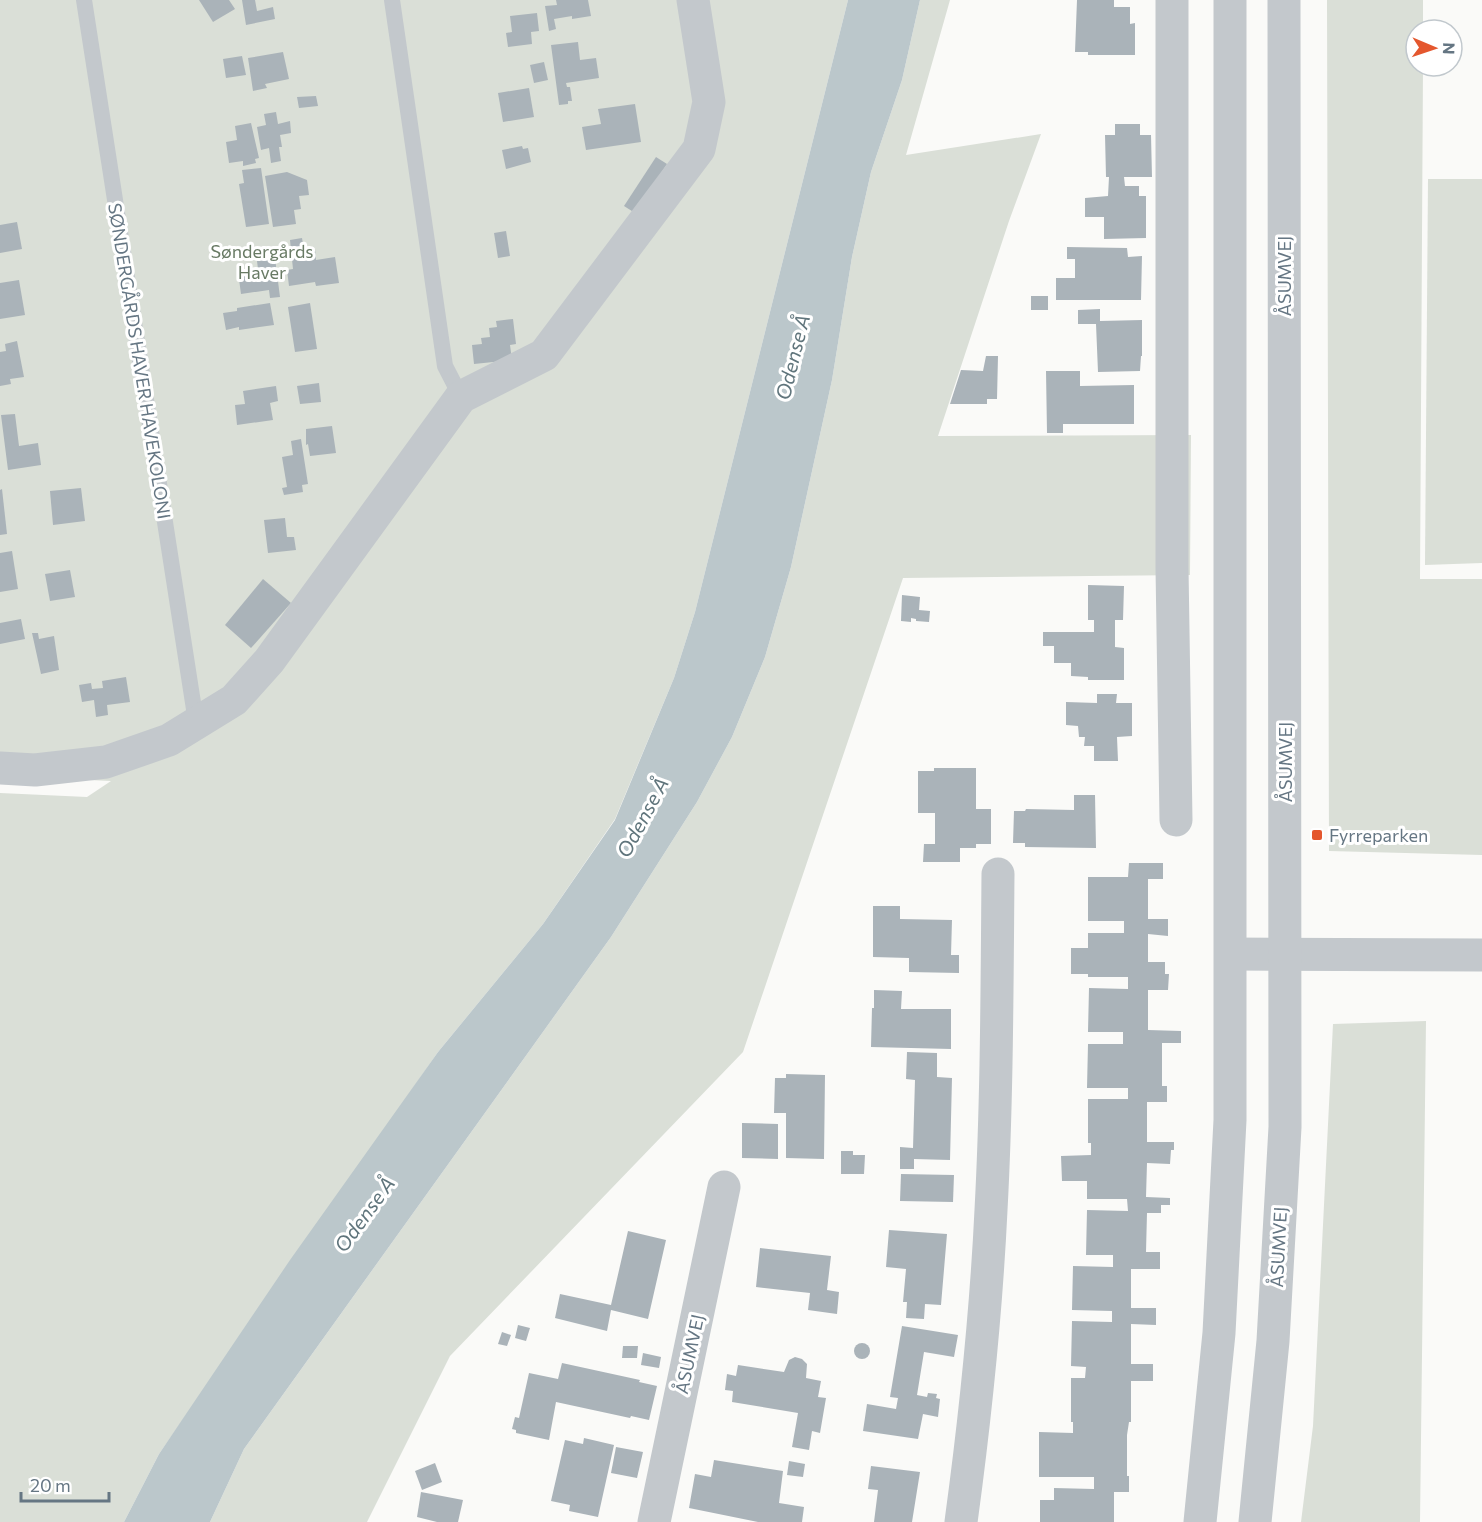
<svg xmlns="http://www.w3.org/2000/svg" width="1482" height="1522" font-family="Commissioner,sans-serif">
<rect width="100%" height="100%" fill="#fafaf8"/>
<g fill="#dadfd7">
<polygon points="0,0 848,0 695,612 674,678 615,819 543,924 438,1052 159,1454 124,1522 0,1522 0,793 87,797 111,781 0,776"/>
<polygon points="920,0 950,0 906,155 1041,134 1009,221 938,436 1191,435 1190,575 903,578 743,1052 450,1356 367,1522 210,1522 244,1449 611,937 697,802 732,737 765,657 791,567 832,380 852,257 871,172 902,80"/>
<polygon points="1327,0 1423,0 1423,30 1416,30 1416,66 1423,66 1420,579 1482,579 1482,855 1329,851"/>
<polygon points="1428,179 1482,179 1482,563 1425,565"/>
<polygon points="1426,1021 1420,1522 1301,1522 1313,1426 1333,1024"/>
</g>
<polygon fill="#bbc7cb" points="848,0 920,0 902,80 871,172 852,257 832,380 791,567 765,657 732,737 697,802 611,937 244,1449 210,1522 124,1522 159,1454 290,1260 438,1052 543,924 615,820 674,678 695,612"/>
<g fill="#aab3b9">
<polygon points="199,0 229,0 235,9 213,22"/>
<polygon points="242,0 255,0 257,11 273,7 275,19 246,25"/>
<polygon points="556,0 588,0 591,16 572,19 572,16 554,19 556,29 549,31 545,6 557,5"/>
<polygon points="1077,0 1114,0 1114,7 1130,7 1130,24 1135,23 1135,55 1088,55 1088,52 1075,52"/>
<polygon points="537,13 539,31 531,32 532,44 508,47 506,33 512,32 510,16"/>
<polygon points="578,42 580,60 596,58 599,78 566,83 567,87 570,87 572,101 568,101 568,104 559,105 551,45"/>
<polygon points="283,52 289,79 265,84 267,88 253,91 248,58"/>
<polygon points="242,56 246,75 226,78 223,59"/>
<polygon points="544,62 548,80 534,83 530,65"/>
<polygon points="529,88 534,117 503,122 498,93"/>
<polygon points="316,96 318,106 299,108 297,97"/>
<polygon points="635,104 641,142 586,150 582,127 601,124 598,109"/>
<polygon points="276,112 278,124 290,121 291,133 280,135 282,147 279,147 281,161 271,163 269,148 261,150 257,127 266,125 264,114"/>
<polygon points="251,123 259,158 255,159 256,163 243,166 243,161 229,163 226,142 237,140 235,126"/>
<polygon points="1115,124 1140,124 1140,135 1151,135 1152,177 1124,177 1125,186 1139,186 1139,196 1146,196 1146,238 1104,239 1104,217 1085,217 1085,198 1108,196 1109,177 1106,177 1105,135 1115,135"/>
<polygon points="522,146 523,149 528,148 531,162 506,169 502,150"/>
<polygon points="656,157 667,164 635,213 624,206"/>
<polygon points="261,168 269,224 246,227 239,184 244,183 242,170"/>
<polygon points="287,172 307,180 309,195 299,196 301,209 294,210 296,224 273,227 265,176"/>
<polygon points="17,222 22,249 0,253 0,225"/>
<polygon points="506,231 510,256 498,258 494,233"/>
<polygon points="302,238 304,250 315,249 316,260 335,257 339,283 316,286 315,282 289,286 287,270 293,269 290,240"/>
<polygon points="1067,247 1127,248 1128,257 1142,256 1141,300 1056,300 1056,278 1075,278 1075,259 1067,259"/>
<polygon points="275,258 280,297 270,298 269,290 241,294 238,272 258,269 257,261"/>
<polygon points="19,280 25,315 0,319 0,283"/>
<rect x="1031" y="296" width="17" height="14"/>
<polygon points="270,303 274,325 239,330 239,327 226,330 223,313 237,311 237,308"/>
<polygon points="310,303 317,349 295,352 288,307"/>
<polygon points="1100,309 1100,321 1142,320 1142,356 1141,356 1140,371 1098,372 1096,324 1078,324 1078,310"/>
<polygon points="513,319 516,344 510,345 512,360 474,364 472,345 482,344 481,338 490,337 489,328 497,327 496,321"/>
<polygon points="17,341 24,377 10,379 11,384 0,386 0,352 6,351 5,344"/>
<polygon points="986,356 998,356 997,399 987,399 987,404 950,404 961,370 983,371"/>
<polygon points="1046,371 1080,371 1080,386 1134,385 1134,424 1063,424 1063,433 1047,433"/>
<polygon points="319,383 321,402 300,404 297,386"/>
<polygon points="276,386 278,401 270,403 273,420 237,425 235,405 245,404 243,391"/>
<polygon points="15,414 19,446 38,443 41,465 8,470 1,415"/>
<polygon points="332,426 336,453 310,456 308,444 306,445 306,429"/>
<polygon points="301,439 308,484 302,485 303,492 284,495 282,488 287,487 282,457 293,455 291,441"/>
<polygon points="81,488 85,521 53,525 50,491"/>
<polygon points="2,489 7,534 0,535 0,490"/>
<polygon points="285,518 287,537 294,537 296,550 268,553 264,520"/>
<polygon points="12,551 18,589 0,592 0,553"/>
<polygon points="70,570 75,597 50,601 45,574"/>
<polygon points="263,579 291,603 251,648 225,625"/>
<polygon points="1088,585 1124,586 1123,620 1115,620 1115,647 1124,648 1124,680 1088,680 1088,677 1071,676 1071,663 1054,663 1054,646 1043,646 1043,632 1094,632 1094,620 1088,620"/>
<polygon points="902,595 920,597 919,610 930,611 929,622 916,621 916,619 911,618 911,622 901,621"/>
<polygon points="21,619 25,639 0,644 0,623"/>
<polygon points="32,633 38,633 39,639 54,636 59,670 41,674"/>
<polygon points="126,677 130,702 107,705 108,715 96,717 94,700 82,702 79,685 91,683 92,689 103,688 102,681"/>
<polygon points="1097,694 1117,694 1116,703 1132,703 1132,736 1117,737 1118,761 1094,761 1094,746 1084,746 1085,737 1079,737 1078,726 1066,725 1066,702 1097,703"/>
<polygon points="934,768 976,768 976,809 991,809 991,844 976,844 976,848 960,848 960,862 923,862 924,844 935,844 935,813 918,813 918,771 934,771"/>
<polygon points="1074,795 1095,795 1096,848 1025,847 1025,843 1013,843 1014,811 1025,811 1026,809 1074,810"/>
<polygon points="1129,863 1163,863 1163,879 1148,879 1148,919 1168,919 1168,936 1148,934 1148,962 1165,962 1165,974 1169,974 1168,990 1148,990 1148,1030 1181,1031 1181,1043 1162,1043 1162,1086 1167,1086 1167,1102 1147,1102 1147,1142 1174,1142 1174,1150 1171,1150 1170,1164 1147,1163 1146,1197 1170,1198 1170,1205 1161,1205 1161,1213 1147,1213 1146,1252 1160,1252 1160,1269 1131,1269 1131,1308 1156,1308 1156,1325 1131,1324 1131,1364 1153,1364 1153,1381 1131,1381 1131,1422 1129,1422 1127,1435 1127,1476 1129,1476 1129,1492 1114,1492 1114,1522 1040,1522 1040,1500 1054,1500 1054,1488 1094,1489 1094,1477 1039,1477 1039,1432 1073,1433 1073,1422 1071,1422 1071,1378 1085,1378 1086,1367 1071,1366 1072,1321 1112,1322 1112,1311 1072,1310 1073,1266 1113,1267 1113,1255 1086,1255 1087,1210 1128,1211 1127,1199 1087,1199 1087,1181 1062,1181 1061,1156 1091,1155 1091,1143 1088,1143 1088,1099 1128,1099 1128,1088 1087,1088 1088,1044 1123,1044 1123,1032 1088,1032 1089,988 1128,989 1128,977 1088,977 1088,974 1071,974 1071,948 1088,948 1088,933 1124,933 1124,921 1088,921 1088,877 1128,877"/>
<polygon points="873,906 900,906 900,919 952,920 951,955 959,955 959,973 909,972 909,958 873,957"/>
<polygon points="874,990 902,991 901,1009 951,1009 951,1049 871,1047 872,1008 874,1008"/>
<polygon points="907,1052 937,1053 937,1077 952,1078 950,1160 914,1159 914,1169 900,1169 900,1147 913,1148 915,1080 906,1079"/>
<polygon points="786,1074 825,1075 824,1159 786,1158 786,1113 774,1113 775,1078 786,1078"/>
<polygon points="742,1123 778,1124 778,1159 742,1158"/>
<polygon points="841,1151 853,1151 853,1155 865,1155 864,1174 841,1174"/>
<polygon points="901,1174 954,1175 953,1202 900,1201"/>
<polygon points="889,1230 947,1234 941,1305 925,1304 924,1319 906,1318 907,1302 903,1302 906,1269 886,1267"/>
<polygon points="628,1231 666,1240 648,1319 611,1310 607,1331 555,1318 560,1294 611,1305"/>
<polygon points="760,1248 831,1256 827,1290 839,1292 837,1314 808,1310 810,1293 756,1287"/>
<polygon points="518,1325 530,1328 526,1341 515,1338"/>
<polygon points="902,1326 958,1335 954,1357 924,1352 917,1395 927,1397 928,1393 937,1394 936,1398 940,1399 938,1417 923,1414 918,1439 863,1431 867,1404 896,1409 898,1398 890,1397"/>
<polygon points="502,1332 511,1335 507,1346 498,1344"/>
<circle cx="862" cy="1351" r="8"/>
<polygon points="623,1346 638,1346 637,1358 622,1358"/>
<polygon points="643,1353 661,1357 659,1368 641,1365"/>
<polygon points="795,1357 802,1359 807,1364 806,1378 821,1381 818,1397 826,1398 820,1433 812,1431 809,1450 792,1447 798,1413 732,1402 733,1391 725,1390 727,1374 736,1376 738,1365 784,1372 789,1360"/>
<polygon points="562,1363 640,1380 639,1382 657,1386 649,1420 631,1416 630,1418 556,1402 549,1440 516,1433 516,1430 512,1429 515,1417 519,1418 529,1373 558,1379"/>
<polygon points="584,1438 614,1445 598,1517 569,1511 570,1505 551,1501 565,1440 583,1444"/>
<polygon points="616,1447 643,1452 637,1478 611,1473"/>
<polygon points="714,1460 783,1471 779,1503 804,1507 802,1522 758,1522 689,1508 695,1474 711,1477"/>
<polygon points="789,1461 805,1464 803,1477 787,1475"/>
<polygon points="435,1463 442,1482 422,1490 415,1471"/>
<polygon points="871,1466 920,1472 912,1522 874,1522 878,1490 868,1489"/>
<polygon points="421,1492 463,1500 458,1522 437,1522 417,1517"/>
</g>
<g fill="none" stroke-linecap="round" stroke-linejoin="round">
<g stroke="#c3c8cc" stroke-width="16">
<polyline points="84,0 196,722"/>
<polyline points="392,0 445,366 461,397"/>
</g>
<g stroke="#c3c8cc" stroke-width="33">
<polyline points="1172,0 1172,568 1176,820"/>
<polyline points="0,768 35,770 106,762 169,740 234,700 269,661 461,397 544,355 699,149 709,102 693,0"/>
<polyline points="1231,954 1482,955"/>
<polyline points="654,1522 724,1187"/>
<path d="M961 1522C975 1419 986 1314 991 1210 997 1098 997 986 998 874"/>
</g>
<g stroke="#c3c8cc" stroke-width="33">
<polyline points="1200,1522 1219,1333 1230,1120 1230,0"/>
<polyline points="1255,1522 1273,1341 1285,1127 1284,0"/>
</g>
</g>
<rect fill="#e4572e" stroke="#fff" stroke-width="2" x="1311" y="829" width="12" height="12" rx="3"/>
<g text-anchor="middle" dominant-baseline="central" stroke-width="6" stroke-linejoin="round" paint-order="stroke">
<g font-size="18" fill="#687a64" stroke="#fff">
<text x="262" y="251">Søndergårds<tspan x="262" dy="21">Haver</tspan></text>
</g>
<g font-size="18" fill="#657683" stroke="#fff">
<text transform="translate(1284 276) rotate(-90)">ÅSUMVEJ</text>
<text transform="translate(140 361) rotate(81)">SØNDERGÅRDS HAVER HAVEKOLONI</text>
<text transform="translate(1285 762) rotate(-90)">ÅSUMVEJ</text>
<text transform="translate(1278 1247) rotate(-87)">ÅSUMVEJ</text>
<text transform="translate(689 1354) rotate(-78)">ÅSUMVEJ</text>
</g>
<g font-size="18" fill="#657683" stroke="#fff" text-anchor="start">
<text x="1329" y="835">Fyrreparken</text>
</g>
<g font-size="20" font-style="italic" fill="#60757c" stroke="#fff">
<text transform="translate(792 357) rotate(-76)">Odense Å</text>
<text transform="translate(642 817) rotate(-62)">Odense Å</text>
<text transform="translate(364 1214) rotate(-54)">Odense Å</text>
</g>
</g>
<g transform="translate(1434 48) rotate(92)"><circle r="28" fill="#ffffff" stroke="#c1c8cd" stroke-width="1.5"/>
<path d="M0-4.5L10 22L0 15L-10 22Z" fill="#e4572e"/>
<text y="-9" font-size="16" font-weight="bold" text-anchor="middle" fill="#657683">N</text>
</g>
<path d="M21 1492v9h88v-9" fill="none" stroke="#657683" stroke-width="3"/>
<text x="30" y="1492" font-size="18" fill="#657683" stroke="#ffffff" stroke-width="4.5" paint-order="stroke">20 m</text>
</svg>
